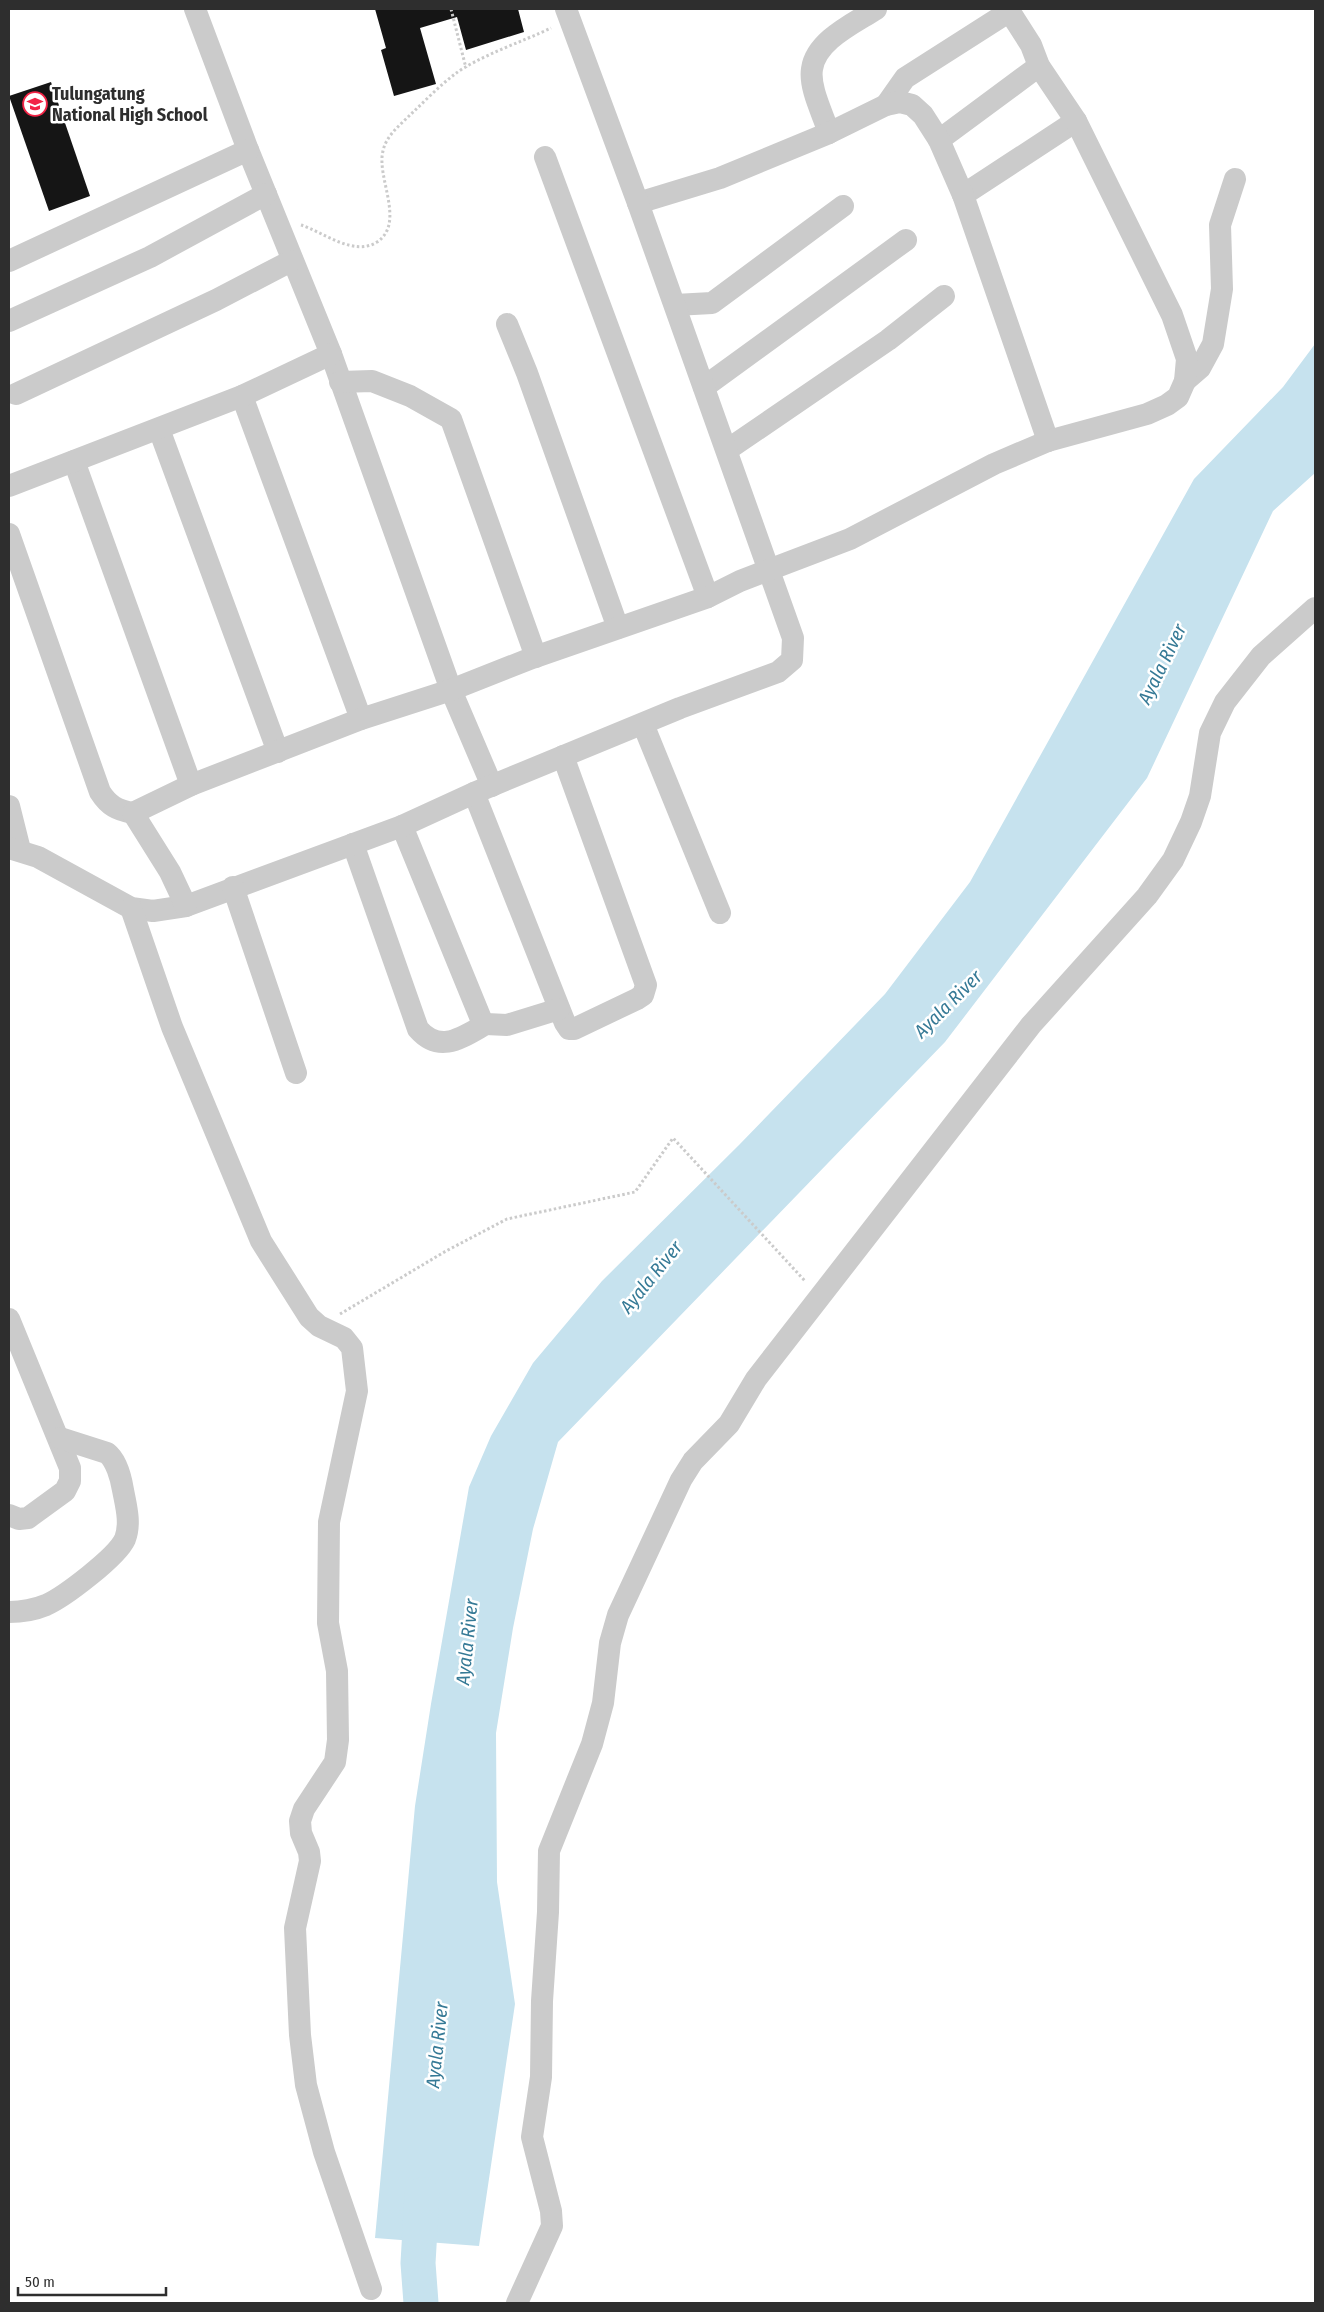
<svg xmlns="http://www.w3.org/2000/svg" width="1324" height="2312" font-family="'Fira Sans Condensed',sans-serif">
<rect width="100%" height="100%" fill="#fff"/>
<polygon fill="#c6e2ee" points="1315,344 1315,473 1273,511 1147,778 945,1042 558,1442 533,1529 513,1628 496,1733 497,1882 515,2004 479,2246 375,2238 415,1806 431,1704 469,1487 491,1436 533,1363 602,1281 739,1145 885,994 970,882 1194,479 1283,387"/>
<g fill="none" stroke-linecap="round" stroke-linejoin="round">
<polyline stroke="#c6e2ee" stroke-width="35" points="421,2303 418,2263 422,2195"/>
</g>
<g fill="#151515">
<polygon points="375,9 518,9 524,32 466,50 457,17 420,28 436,84 394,96 381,50 386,48"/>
<polygon points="51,82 90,196 49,211 9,96"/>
</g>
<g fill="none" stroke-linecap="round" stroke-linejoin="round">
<g stroke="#cbcbcb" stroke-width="3" stroke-dasharray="2.5 2.5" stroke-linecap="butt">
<polyline points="451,9 466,68"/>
<path d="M301 225C323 232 354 257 377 242 406 223 376 177 383 151 386 136 399 126 410 115 424 102 439 86 455 74 477 57 524 41 551 28"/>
<polyline points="340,1314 446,1251 507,1219 635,1192 673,1138 805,1281"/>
</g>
<g stroke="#cbcbcb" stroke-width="22">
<polyline points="195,9 248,150 331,354 451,690 492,786"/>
<polyline points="886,105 905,78 1010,11"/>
<path d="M829 133C823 114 809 88 812 69 816 40 855 23 876 9"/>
<polyline points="939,140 1039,66"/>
<polyline points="545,157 708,597"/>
<polyline points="963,195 1076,121"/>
<polyline points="638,203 720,178 829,133 886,105 900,102 912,105 923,115 939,140 963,195 1048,441"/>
<polyline points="9,261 248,150"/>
<polyline points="675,305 712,303 843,206"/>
<polyline points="9,321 150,257 266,194"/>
<polyline points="507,324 527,373 618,628"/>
<polyline points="1185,381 1200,368 1213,344 1222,289 1220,225 1235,179"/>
<polyline points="340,382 372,381 410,396 451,419 536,657"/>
<polyline points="704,387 906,240"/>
<polyline points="16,394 216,300 291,261"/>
<polyline points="242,396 361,719"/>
<polyline points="159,429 278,752"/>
<polyline points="727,450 888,340 944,296"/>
<polyline points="74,461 191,785"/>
<polyline points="9,486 242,396 331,354"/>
<path d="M9 534 100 792C109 806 117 810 133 813"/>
<polyline points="643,724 720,913"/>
<polyline points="474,793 565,1023 569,1029 574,1029 637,999 643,995 646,985 563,756"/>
<polyline points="9,806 20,850"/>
<polyline points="402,826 481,1019 486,1024 507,1025 559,1009"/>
<path d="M353 844 418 1029C440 1054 461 1038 486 1024"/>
<polyline points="9,848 38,857 131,908 153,911 186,906 402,826 474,793 680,708 778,672 792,660 793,638 638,203 566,9"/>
<polyline points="233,887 296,1073"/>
<polyline points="186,906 170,872 133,813 191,785 361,719 451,690 532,658 708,597 740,581 850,539 994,464 1048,441 1147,414 1167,405 1178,397 1185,381 1187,359 1172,315 1076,121 1039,66 1031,45 1008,9"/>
<polyline points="131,908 172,1027 261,1241 309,1317 319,1326 344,1338 352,1348 357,1391 329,1522 328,1623 337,1671 338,1740 335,1762 304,1809 300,1821 301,1833 309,1852 310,1861 295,1928 300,2035 306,2085 324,2152 371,2289"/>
<polyline points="9,1319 70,1468 70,1481 65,1491 28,1518 19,1519 9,1515"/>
<path d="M9 1612C22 1612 34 1610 46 1605 64 1597 117 1557 125 1539 131 1523 126 1506 123 1490 121 1478 116 1460 107 1453L60 1438"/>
<polyline points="517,2303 552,2226 551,2211 532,2137 541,2077 542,2001 548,1912 549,1851 592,1744 603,1703 610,1643 618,1615 681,1480 693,1461 729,1424 756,1379 1031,1025 1147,896 1173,860 1191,822 1200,796 1210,733 1225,702 1261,656 1315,608"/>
</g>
</g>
<defs>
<g id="school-ring" transform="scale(1.25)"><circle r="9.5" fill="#fff" stroke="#f22446" stroke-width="1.5"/><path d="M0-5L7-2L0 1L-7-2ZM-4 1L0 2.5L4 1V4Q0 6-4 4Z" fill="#f22446"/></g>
</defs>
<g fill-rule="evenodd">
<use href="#school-ring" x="35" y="104"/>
</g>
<g text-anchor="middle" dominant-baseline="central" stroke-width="5" stroke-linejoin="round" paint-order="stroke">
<g font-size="18" font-weight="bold" fill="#2e2e2e" stroke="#fff" text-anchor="start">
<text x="52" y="94">Tulungatung<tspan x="52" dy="21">National High School</tspan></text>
</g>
<g font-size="19" font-style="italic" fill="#367a96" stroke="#fff">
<text transform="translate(1162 664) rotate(-64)">Ayala River</text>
<text transform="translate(948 1004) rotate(-45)">Ayala River</text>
<text transform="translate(651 1277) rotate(-51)">Ayala River</text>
<text transform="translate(467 1642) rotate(-84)">Ayala River</text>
<text transform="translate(437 2045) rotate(-84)">Ayala River</text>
</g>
</g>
<rect width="1324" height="2312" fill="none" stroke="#2e2e2e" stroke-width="20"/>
<path d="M18 2287v8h148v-8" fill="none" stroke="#2e2e2e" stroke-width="2.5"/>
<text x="25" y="2287" font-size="15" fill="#2e2e2e" stroke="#ffffff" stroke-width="4" paint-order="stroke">50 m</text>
</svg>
